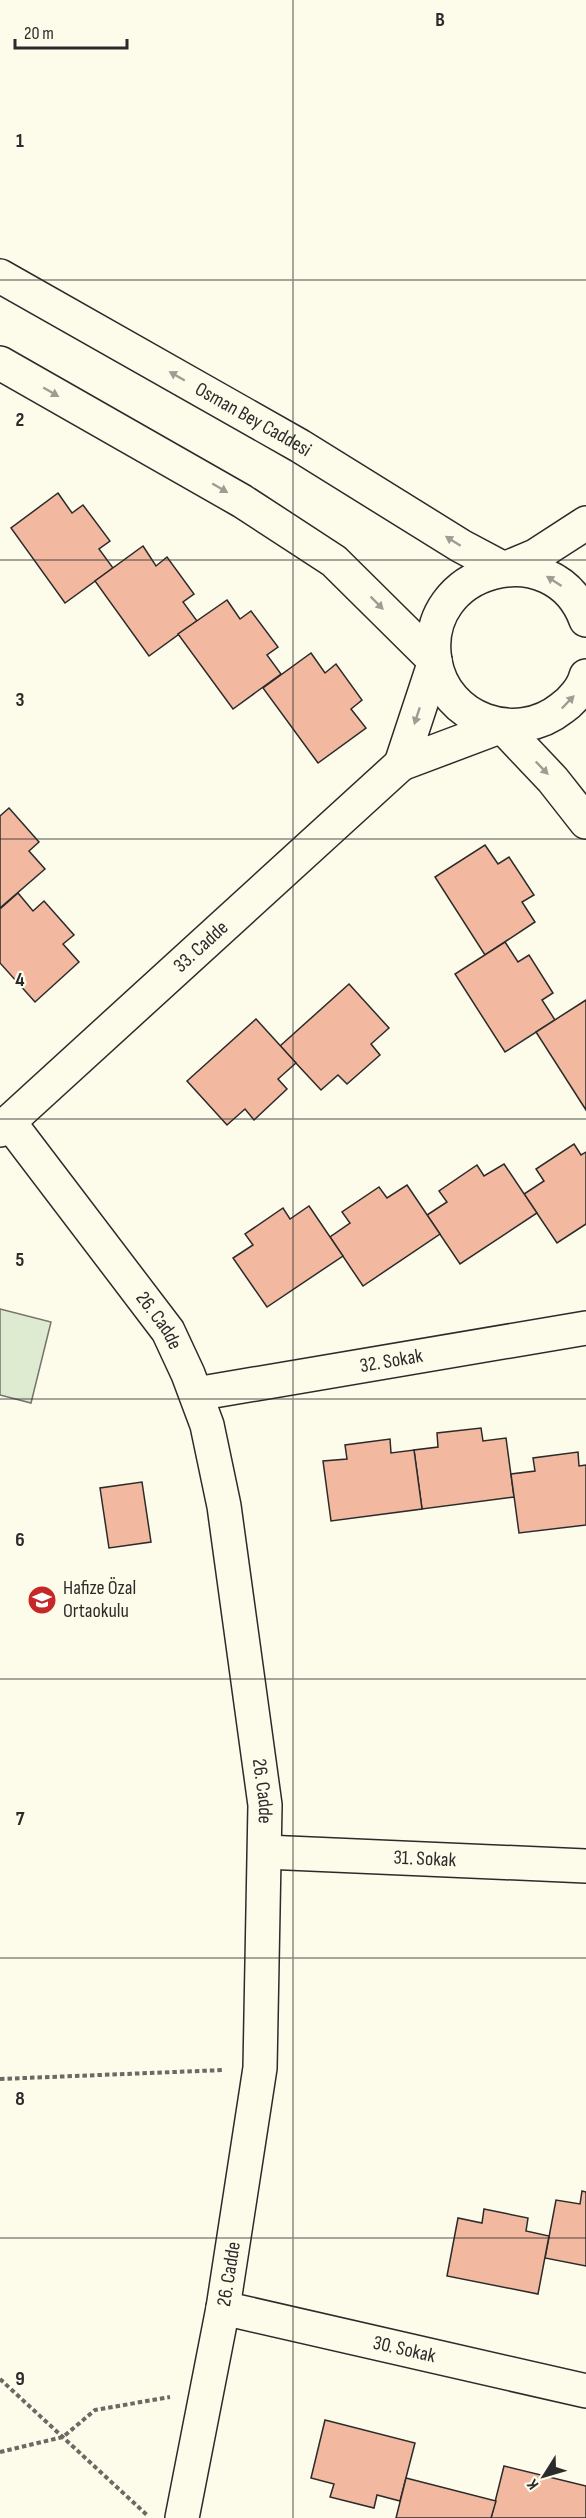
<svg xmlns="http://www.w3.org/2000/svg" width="586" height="2518" font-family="'Sofia Sans Condensed',sans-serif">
<rect width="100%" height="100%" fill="#fdfbea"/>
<polygon fill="#deebd1" stroke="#74746e" stroke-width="1.5" points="0,1309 51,1322 31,1403 0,1395"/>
<g fill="#f2b8a0" stroke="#2b2b2b" stroke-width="1.5">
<polygon points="58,493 72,513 83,505 110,541 99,549 113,568 65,603 11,528"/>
<polygon points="143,546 156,566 167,557 194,594 183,602 197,621 149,656 95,581"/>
<polygon points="227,600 240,619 251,611 278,647 267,655 281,674 233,709 178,634"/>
<polygon points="311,653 325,673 336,664 362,700 351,709 366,728 318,763 263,688"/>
<polygon points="9,808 39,842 29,851 45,869 0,908 0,816"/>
<polygon points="485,845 498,864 509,857 534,895 522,902 535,922 485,955 435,877"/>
<polygon points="18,893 33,911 44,901 74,935 63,944 79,962 35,1002 0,963 0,909"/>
<polygon points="505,942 518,962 529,955 553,993 542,1000 555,1020 505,1052 455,974"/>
<polygon points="349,984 389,1028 371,1044 380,1055 347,1084 338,1075 321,1090 280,1046"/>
<polygon points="586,1000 586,1110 536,1032"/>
<polygon points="256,1019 296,1063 278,1079 287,1089 254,1120 245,1109 227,1125 187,1081"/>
<polygon points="574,1144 581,1155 586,1152 586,1224 557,1243 524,1194 544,1181 536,1169"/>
<polygon points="504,1164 537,1213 460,1264 427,1215 447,1202 439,1191 477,1165 484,1176"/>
<polygon points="407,1185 440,1234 363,1286 330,1237 350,1223 342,1212 379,1187 387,1198"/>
<polygon points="309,1206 343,1256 267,1307 233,1258 253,1245 245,1234 283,1208 290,1219"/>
<polygon points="481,1428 483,1441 506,1438 514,1497 422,1509 414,1450 438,1447 437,1433"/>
<polygon points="390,1439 391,1453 414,1450 422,1509 331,1521 323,1461 347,1459 345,1445"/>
<polygon points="578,1452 579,1466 586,1465 586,1525 519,1533 511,1474 535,1471 533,1458"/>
<polygon points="142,1482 151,1542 109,1548 100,1488"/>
<polygon points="582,2191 586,2192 586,2266 545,2258 556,2200 580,2204"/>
<polygon points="484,2209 528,2218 526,2231 549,2236 538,2294 447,2276 458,2218 482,2223"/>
<polygon points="325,2420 415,2443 400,2501 377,2495 374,2508 330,2497 334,2484 311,2478"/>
<polygon points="504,2466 586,2486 586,2518 491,2518"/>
<polygon points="406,2478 496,2501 491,2518 396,2518"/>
</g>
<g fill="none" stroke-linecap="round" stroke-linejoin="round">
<g stroke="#2b2b2b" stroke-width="36">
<g id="street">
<path id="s1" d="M196 1394 586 1328"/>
<path id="s2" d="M265 1852 586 1866"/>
<path id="s3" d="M223 2308 586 2391"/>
</g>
</g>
<g stroke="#2b2b2b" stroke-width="36">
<g id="secondary">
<path id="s4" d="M0 276 300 446 461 546 504 569"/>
<polyline points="0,363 242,501 334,561 435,661"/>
<polyline points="504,569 535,556 586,523"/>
<path d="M586 620C554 532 419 568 435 661 445 720 516 745 562 708 572 701 583 688 586 676"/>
<polyline points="435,661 401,764 502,726"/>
<polyline points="502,726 553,780 586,822"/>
<path id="s5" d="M9 1122 168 1331 188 1374 207 1425 224 1506 265 1805 260 2068 223 2308 182 2518"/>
<path id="s6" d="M0 1130 401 764"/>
</g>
</g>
<g stroke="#6a6964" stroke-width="4" stroke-dasharray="4.5 3" stroke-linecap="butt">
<polyline points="0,2079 224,2070"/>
<polyline points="0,2379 147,2515"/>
<polyline points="0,2452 63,2437 95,2410 170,2397"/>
</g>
<use href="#street" stroke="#fdfbea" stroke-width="33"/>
<use href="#secondary" stroke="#fdfbea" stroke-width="33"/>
</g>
<defs><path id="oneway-solid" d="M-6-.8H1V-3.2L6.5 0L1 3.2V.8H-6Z" transform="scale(1.5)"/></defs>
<g fill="#9e9d94">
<use href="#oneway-solid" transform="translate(177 376) rotate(-150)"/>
<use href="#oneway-solid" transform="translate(51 392) rotate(30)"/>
<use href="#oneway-solid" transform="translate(220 488) rotate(30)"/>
<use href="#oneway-solid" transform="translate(453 541) rotate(-148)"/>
<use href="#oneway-solid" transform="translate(554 581) rotate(-147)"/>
<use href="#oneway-solid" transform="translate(377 603) rotate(45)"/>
<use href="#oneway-solid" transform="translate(568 702) rotate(-46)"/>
<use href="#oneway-solid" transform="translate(417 716) rotate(108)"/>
<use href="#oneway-solid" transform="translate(542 768) rotate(46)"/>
</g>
<path fill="none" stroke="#2b2b2b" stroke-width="1.5" stroke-opacity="0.55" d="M293 0V2518M0 280H586M0 560H586M0 839H586M0 1119H586M0 1399H586M0 1679H586M0 1958H586M0 2238H586"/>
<defs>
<g id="school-disc" transform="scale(1.5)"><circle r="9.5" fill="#c62828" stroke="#fdfbea"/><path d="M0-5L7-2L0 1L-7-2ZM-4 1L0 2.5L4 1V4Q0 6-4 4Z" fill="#fff"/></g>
</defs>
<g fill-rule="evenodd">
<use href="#school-disc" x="42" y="1600"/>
</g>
<g text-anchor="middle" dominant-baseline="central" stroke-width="4.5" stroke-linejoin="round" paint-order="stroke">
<g font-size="20" fill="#2b2b2b" stroke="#fdfbea">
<text stroke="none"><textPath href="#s4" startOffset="291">Osman Bey Caddesi</textPath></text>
<text stroke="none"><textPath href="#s6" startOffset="272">33. Cadde</textPath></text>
<text stroke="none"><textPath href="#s5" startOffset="249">26. Cadde</textPath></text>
<text stroke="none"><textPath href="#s1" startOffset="198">32. Sokak</textPath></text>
<text stroke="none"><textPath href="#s5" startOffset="735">26. Cadde</textPath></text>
<text stroke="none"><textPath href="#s2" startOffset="160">31. Sokak</textPath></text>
<text transform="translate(229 2274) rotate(-81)">26. Cadde</text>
<text stroke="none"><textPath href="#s3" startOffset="186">30. Sokak</textPath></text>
</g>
<g font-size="20" fill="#2b2b2b" stroke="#fdfbea" text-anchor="start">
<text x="63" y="1588">Hafize Özal<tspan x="63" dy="23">Ortaokulu</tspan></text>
</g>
</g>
<g font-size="20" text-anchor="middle" font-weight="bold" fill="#2b2b2b" stroke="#fdfbea" stroke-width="4.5" stroke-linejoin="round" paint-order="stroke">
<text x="440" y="26">B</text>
<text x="20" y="147">1</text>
<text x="20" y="426">2</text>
<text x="20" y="706">3</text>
<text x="20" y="986">4</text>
<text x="20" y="1266">5</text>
<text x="20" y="1546">6</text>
<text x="20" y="1825">7</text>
<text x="20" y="2105">8</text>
<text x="20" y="2385">9</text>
</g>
<g transform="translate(544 2476) rotate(233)" stroke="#fdfbea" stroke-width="4.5" paint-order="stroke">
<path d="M0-4.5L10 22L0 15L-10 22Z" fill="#2b2b2b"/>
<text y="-9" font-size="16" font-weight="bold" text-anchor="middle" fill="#2b2b2b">K</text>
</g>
<path d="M15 39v9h112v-9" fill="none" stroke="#2b2b2b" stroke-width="3"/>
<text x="24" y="39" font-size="18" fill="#2b2b2b" stroke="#fdfbea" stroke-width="4.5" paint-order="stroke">20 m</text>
</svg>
